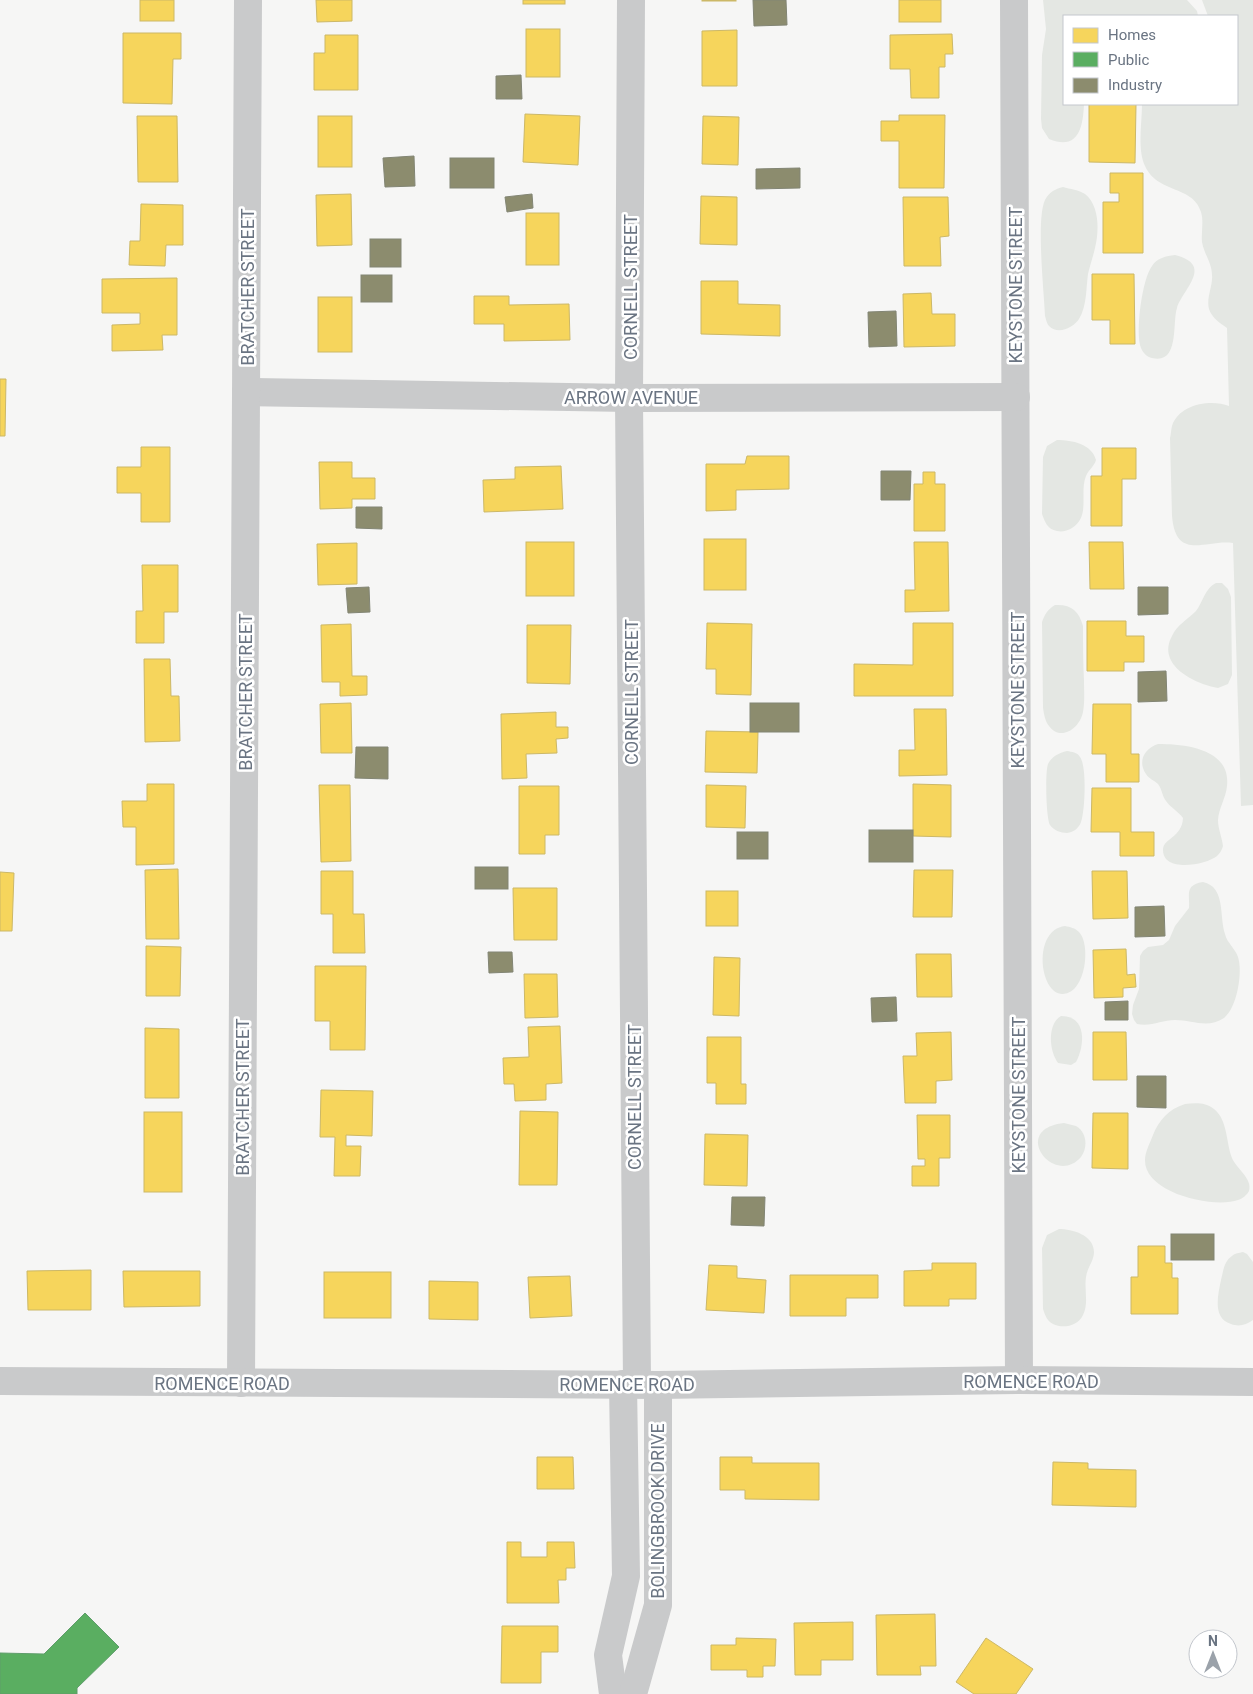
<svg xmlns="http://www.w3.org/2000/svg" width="1253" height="1694" font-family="Roboto,sans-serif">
<rect width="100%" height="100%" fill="#f6f6f5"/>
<g fill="#e4e7e3">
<path d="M1043 0H1187L1197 11 1198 16H1064V104H1084C1083 128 1078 151 1049 139L1042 128 1041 119 1042 55 1046 29Z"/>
<path d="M1202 0H1253V805L1241 806 1233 543C1206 539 1176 562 1172 516L1170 438C1171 434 1171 430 1172 426 1179 404 1211 399 1229 406L1227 328C1220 323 1212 318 1209 309 1206 298 1213 286 1212 275 1212 263 1204 254 1202 242 1201 232 1204 222 1201 212 1193 184 1154 195 1143 161 1138 144 1142 122 1142 104H1237V16H1208Z"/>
<path d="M1063 187C1070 189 1079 190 1085 194 1100 206 1099 232 1095 248 1093 257 1090 265 1088 274 1086 288 1087 306 1079 319 1073 328 1058 335 1049 326 1047 324 1046 319 1045 316 1044 291 1036 219 1045 200 1049 192 1055 189 1063 187Z"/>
<path d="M1175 255C1215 265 1182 290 1177 308 1172 322 1180 365 1152 358 1147 357 1143 353 1141 348 1135 333 1142 279 1152 266 1157 258 1166 256 1175 255Z"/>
<path d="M1057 440C1072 440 1092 444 1096 460 1094 467 1088 470 1086 476 1079 493 1091 516 1072 528 1067 531 1062 532 1057 531 1047 529 1045 522 1042 514L1043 457 1047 446Z"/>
<path d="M1216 583H1222L1228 589 1231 597 1232 675 1228 684 1218 688C1195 684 1156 665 1172 636 1177 625 1188 619 1196 611 1203 602 1205 588 1216 583Z"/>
<path d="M1055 605C1071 604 1079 611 1083 626 1083 644 1083 663 1084 681 1084 691 1085 702 1083 712 1080 728 1061 742 1049 726 1045 721 1044 714 1043 708L1042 622C1045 614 1047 610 1055 605Z"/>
<path d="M1158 744C1186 744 1231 749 1227 786 1226 798 1219 807 1218 820 1218 829 1222 837 1223 846 1222 850 1220 853 1217 856 1206 865 1163 873 1163 850 1163 838 1182 838 1183 818 1178 811 1171 808 1166 801 1162 796 1162 789 1158 784 1154 780 1149 779 1146 774 1137 761 1145 748 1158 744Z"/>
<path d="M1067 751C1072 752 1077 752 1080 757 1087 766 1085 811 1081 822 1079 828 1074 832 1067 833 1061 833 1053 830 1050 825 1046 817 1045 772 1048 764 1052 756 1059 753 1067 751Z"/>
<path d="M1203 882C1226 887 1219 916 1225 934 1227 943 1235 948 1238 957 1243 972 1237 1008 1224 1018 1208 1029 1192 1020 1175 1020 1162 1020 1151 1027 1137 1024L1134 1020 1132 1014 1133 1005 1139 989 1140 956 1143 951 1148 947 1163 945 1169 940 1175 926 1189 908C1190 895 1184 885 1203 882Z"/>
<path d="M1065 926C1070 927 1075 928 1079 932 1091 944 1086 993 1063 994 1039 995 1032 930 1065 926Z"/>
<path d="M1061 1016C1087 1016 1085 1045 1076 1062L1071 1065 1058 1063C1049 1051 1047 1024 1061 1016Z"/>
<path d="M1185 1104C1194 1103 1206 1102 1214 1109 1228 1120 1226 1143 1232 1158 1236 1168 1253 1179 1249 1191 1247 1195 1242 1199 1238 1200 1214 1209 1144 1193 1145 1160 1145 1152 1150 1143 1153 1135 1159 1120 1169 1109 1185 1104Z"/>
<path d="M1064 1123C1068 1124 1072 1125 1076 1126 1087 1132 1088 1148 1081 1157 1054 1188 1009 1129 1064 1123Z"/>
<path d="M1059 1229C1072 1229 1094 1235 1094 1252 1094 1261 1087 1268 1086 1277 1084 1290 1089 1303 1083 1315 1078 1326 1063 1329 1053 1324 1047 1321 1045 1315 1043 1309L1042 1248 1047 1235Z"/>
<path d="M1243 1252 1247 1254 1253 1262V1320C1246 1325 1239 1327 1231 1324 1212 1318 1218 1295 1221 1280 1223 1272 1224 1261 1232 1256 1235 1253 1239 1253 1243 1252Z"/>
</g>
<g fill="#f6d55c" stroke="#ccb867">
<rect x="140" y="0" width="34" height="21"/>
<polygon points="316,0 352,0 352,21 317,22"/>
<rect x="523" y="0" width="42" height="4"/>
<rect x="702" y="0" width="34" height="1"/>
<rect x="899" y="0" width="42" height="22"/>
<rect x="526" y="29" width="34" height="48"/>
<polygon points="737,30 737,86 702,86 702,31"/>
<polygon points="123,33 181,33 181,59 173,59 172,104 123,103"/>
<polygon points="952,34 953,54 945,54 945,67 939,67 939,98 911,98 910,69 890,69 890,35"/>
<polygon points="325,35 358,35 358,90 314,90 314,53 325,53"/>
<polygon points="1089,104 1136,104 1135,163 1089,162"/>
<polygon points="525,114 580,116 578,165 523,162"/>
<polygon points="899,115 945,115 944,188 899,188 899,141 881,141 881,121 899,121"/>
<polygon points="137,116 177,116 178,182 138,182"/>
<rect x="318" y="116" width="34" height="51"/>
<polygon points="703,116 739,117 738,165 702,164"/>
<polygon points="1110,173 1143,173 1143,253 1103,253 1103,202 1119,202 1119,193 1110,193"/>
<polygon points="351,194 352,245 317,246 316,195"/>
<polygon points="701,196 737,197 737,245 700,244"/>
<polygon points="903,197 948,197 949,236 940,237 941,266 904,266"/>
<polygon points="141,204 183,205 183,245 166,245 165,266 129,265 130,241 140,241"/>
<rect x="526" y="213" width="33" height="52"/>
<polygon points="1092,274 1134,274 1135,344 1110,344 1110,320 1092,320"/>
<polygon points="177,278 177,335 162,335 163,350 112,351 112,325 140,324 140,313 102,313 102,279"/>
<polygon points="701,281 738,281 738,304 780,305 780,336 701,334"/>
<polygon points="931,293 932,314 955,314 955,346 904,347 903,294"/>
<polygon points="474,296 509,296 509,305 569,304 570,340 504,341 504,324 474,324"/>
<rect x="318" y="297" width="34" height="55"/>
<polygon points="0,379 6,379 5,436 0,436"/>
<polygon points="141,447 170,447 170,522 141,522 141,493 117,493 117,467 141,467"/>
<polygon points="1102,448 1136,448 1136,479 1122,479 1122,526 1091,526 1091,476 1102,476"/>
<polygon points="747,456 789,456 789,489 736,490 736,510 706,511 706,464 745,464"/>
<polygon points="319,462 352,462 352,478 375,478 375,499 352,499 352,508 320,509"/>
<polygon points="561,466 563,509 484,512 483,480 515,479 515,467"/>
<polygon points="923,472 935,472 935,484 945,484 945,531 914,531 914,484 923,484"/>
<rect x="704" y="539" width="42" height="51"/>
<rect x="526" y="542" width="48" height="54"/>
<polygon points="914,542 948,542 949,611 905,612 905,590 915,590"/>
<polygon points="1089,542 1123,542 1124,589 1090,589"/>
<polygon points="357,543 357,584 318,585 317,544"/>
<polygon points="142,565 178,565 178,612 164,612 164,643 136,643 136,611 143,611"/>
<polygon points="1087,621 1126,621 1126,636 1144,636 1144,662 1124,662 1124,671 1087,671"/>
<polygon points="707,623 752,624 751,695 716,694 716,669 706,669"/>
<polygon points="913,623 953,623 953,696 854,696 854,664 913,665"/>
<polygon points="351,624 352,676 367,676 367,695 340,696 340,682 322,682 321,625"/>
<polygon points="527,625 571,625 570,684 527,683"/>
<polygon points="144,659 170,659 171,696 179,696 180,741 145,742"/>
<polygon points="351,703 352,753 321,753 320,704"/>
<polygon points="1093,704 1131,704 1131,754 1139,754 1139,782 1106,782 1106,754 1092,754"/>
<polygon points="914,709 946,709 947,775 899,776 899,750 915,750"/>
<polygon points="556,712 556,727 568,727 568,738 556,739 557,753 526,754 527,778 502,779 501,714"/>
<polygon points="706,731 758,732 757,773 705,772"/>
<polygon points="147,784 174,784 174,864 136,865 136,827 123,827 122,801 147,801"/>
<polygon points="913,784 951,785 951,837 913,836"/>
<polygon points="319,785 350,785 351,861 321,862"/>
<polygon points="706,785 746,786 745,828 706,827"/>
<polygon points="519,786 559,786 559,835 545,835 545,854 519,854"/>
<polygon points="1092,788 1131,788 1131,832 1154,832 1154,856 1120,856 1120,832 1091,832"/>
<polygon points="178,869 179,939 146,939 145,870"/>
<polygon points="914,870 953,870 952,917 913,917"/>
<polygon points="321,871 353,871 353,914 364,914 365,953 333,953 333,914 321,914"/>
<polygon points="1092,871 1127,871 1128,918 1093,919"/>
<polygon points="0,872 14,873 12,931 0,931"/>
<polygon points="513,888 557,888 557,940 514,940"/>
<rect x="706" y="891" width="32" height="35"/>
<polygon points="146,946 181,947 180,996 146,996"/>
<polygon points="1126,949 1127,975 1135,974 1136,987 1123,988 1123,997 1094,998 1093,950"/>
<polygon points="916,954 951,954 952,997 917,997"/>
<polygon points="714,957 740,958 739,1016 713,1015"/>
<polygon points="315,966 366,966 365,1050 330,1050 330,1021 315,1021"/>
<polygon points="524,974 557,974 558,1017 525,1018"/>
<polygon points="560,1026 562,1083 546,1084 546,1100 515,1101 514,1084 504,1084 503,1058 529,1057 528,1027"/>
<polygon points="145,1028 179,1029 179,1098 145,1098"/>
<polygon points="951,1032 952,1080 936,1081 936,1103 905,1103 903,1056 917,1056 916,1033"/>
<polygon points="1093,1032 1126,1032 1127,1080 1093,1080"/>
<polygon points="707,1037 741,1037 741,1084 746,1084 746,1104 716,1104 716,1083 707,1083"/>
<polygon points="321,1090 373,1091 372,1136 346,1135 346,1146 361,1146 360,1176 334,1176 335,1137 320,1137"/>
<polygon points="520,1111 558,1112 557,1185 519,1185"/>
<rect x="144" y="1112" width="38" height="80"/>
<polygon points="1093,1113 1128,1113 1128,1169 1092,1168"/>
<polygon points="917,1115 950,1115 950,1158 939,1158 939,1186 912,1186 912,1166 925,1166 925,1159 918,1159"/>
<polygon points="705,1134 748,1135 747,1186 704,1185"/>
<polygon points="1138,1246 1165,1246 1165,1263 1172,1263 1172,1278 1178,1278 1178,1314 1131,1314 1131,1277 1138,1277"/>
<polygon points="932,1263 976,1263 976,1299 949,1299 949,1306 904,1306 904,1271 932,1270"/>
<polygon points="709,1265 737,1266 737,1278 766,1280 764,1313 706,1310"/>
<polygon points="91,1270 91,1310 28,1310 27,1271"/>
<polygon points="123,1271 200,1271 200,1306 124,1307"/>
<rect x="324" y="1272" width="67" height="46"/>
<polygon points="790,1275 878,1275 878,1298 846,1298 846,1316 790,1316"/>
<polygon points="570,1276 572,1316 530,1318 528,1277"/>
<polygon points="429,1281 478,1282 478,1320 429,1319"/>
<polygon points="537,1457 573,1457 574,1489 537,1489"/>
<polygon points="720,1457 752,1457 752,1463 819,1463 819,1500 745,1499 745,1490 720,1490"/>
<polygon points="1053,1462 1088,1463 1088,1469 1136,1470 1136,1507 1052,1505"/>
<polygon points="507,1542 521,1542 521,1557 547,1557 547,1542 574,1542 575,1568 566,1568 566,1580 558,1580 559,1603 507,1603"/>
<polygon points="935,1614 936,1666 920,1666 921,1675 877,1675 876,1615"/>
<polygon points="853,1622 853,1660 821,1660 821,1675 795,1675 794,1623"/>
<polygon points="502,1626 558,1626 558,1652 541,1652 541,1683 501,1683"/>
<polygon points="736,1638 776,1639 775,1666 763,1666 763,1677 747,1677 747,1670 711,1670 711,1645 736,1645"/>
<polygon points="986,1638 1033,1669 1016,1694 974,1694 956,1682"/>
</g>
<polygon fill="#5aae61" stroke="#5f9d6b" points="85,1613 119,1647 77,1688 77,1694 0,1694 0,1653 44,1654"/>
<g fill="#8c8c6e" stroke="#828574">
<polygon points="753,0 786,0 787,25 754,26"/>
<polygon points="521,75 522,99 496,99 496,76"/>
<polygon points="414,156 415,186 385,187 383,158"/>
<rect x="450" y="158" width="44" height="30"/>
<polygon points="800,168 800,188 756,189 756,169"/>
<polygon points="532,194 533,208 507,212 505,197"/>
<rect x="370" y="239" width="31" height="28"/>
<rect x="361" y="275" width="31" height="27"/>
<polygon points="896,311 897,346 869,347 868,312"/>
<polygon points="881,471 911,471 910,500 881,500"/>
<polygon points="356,507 382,507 382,529 356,528"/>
<polygon points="369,587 370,612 348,613 346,588"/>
<polygon points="1138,587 1168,587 1168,614 1138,615"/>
<polygon points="1166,671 1167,701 1138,702 1138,672"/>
<rect x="750" y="703" width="49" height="29"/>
<polygon points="356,747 388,747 388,779 355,778"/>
<rect x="869" y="830" width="44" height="32"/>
<rect x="737" y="832" width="31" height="27"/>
<rect x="475" y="867" width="33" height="22"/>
<polygon points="1164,906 1165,936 1135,937 1135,907"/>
<polygon points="488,952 512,952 513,972 489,973"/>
<polygon points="896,997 897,1021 872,1022 871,998"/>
<polygon points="1128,1001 1128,1020 1105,1020 1105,1002"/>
<polygon points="1137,1076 1166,1076 1166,1108 1137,1107"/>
<polygon points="732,1197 765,1197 764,1226 731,1225"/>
<rect x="1171" y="1234" width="43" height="26"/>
</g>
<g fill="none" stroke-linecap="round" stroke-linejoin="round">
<g stroke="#c9cacb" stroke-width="28">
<polyline points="631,0 629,398 637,1384"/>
<polyline points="1014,0 1019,1380"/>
<polyline points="246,392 629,398 1016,397"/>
<polyline points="241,1383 248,0"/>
<polyline points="613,1694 608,1655 626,1576 623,1384"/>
<polyline points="633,1694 658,1605 658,1385"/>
</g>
<polyline stroke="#c9cacb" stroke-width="28" points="0,1381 658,1385 1019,1380 1253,1382"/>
</g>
<g text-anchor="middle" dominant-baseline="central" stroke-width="5" stroke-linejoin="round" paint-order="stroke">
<g font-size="18" fill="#6a7482" stroke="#fff">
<text transform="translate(1015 285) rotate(-90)">KEYSTONE STREET</text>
<text transform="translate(247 287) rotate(-90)">BRATCHER STREET</text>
<text transform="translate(630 287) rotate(-90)">CORNELL STREET</text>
<text x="631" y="397">ARROW AVENUE</text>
<text transform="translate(1017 690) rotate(-90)">KEYSTONE STREET</text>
<text transform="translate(245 692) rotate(-90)">BRATCHER STREET</text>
<text transform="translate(631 692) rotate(-90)">CORNELL STREET</text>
<text transform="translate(1018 1095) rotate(-90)">KEYSTONE STREET</text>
<text transform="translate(242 1097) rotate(-90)">BRATCHER STREET</text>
<text transform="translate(634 1097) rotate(-90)">CORNELL STREET</text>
<text x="1031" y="1381">ROMENCE ROAD</text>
<text x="222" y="1383">ROMENCE ROAD</text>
<text x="627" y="1384">ROMENCE ROAD</text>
<text transform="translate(657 1511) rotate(-90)">BOLINGBROOK DRIVE</text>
</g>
</g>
<rect x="1063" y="15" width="175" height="90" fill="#ffffff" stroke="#c3c7cd"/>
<rect x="1073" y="28" width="25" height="15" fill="#f6d55c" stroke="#c3c7cd"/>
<text x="1108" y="40" font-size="15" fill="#6a7482">Homes</text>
<rect x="1073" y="52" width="25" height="15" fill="#5aae61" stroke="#c3c7cd"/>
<text x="1108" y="65" font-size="15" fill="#6a7482">Public</text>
<rect x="1073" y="78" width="25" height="15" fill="#8c8c6e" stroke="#c3c7cd"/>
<text x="1108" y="90" font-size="15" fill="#6a7482">Industry</text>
<g transform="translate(1213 1654)"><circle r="24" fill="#ffffff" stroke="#c3c7cd"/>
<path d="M0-4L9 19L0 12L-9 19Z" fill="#9ba2aa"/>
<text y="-8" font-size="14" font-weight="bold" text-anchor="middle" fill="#6a7482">N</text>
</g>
</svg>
